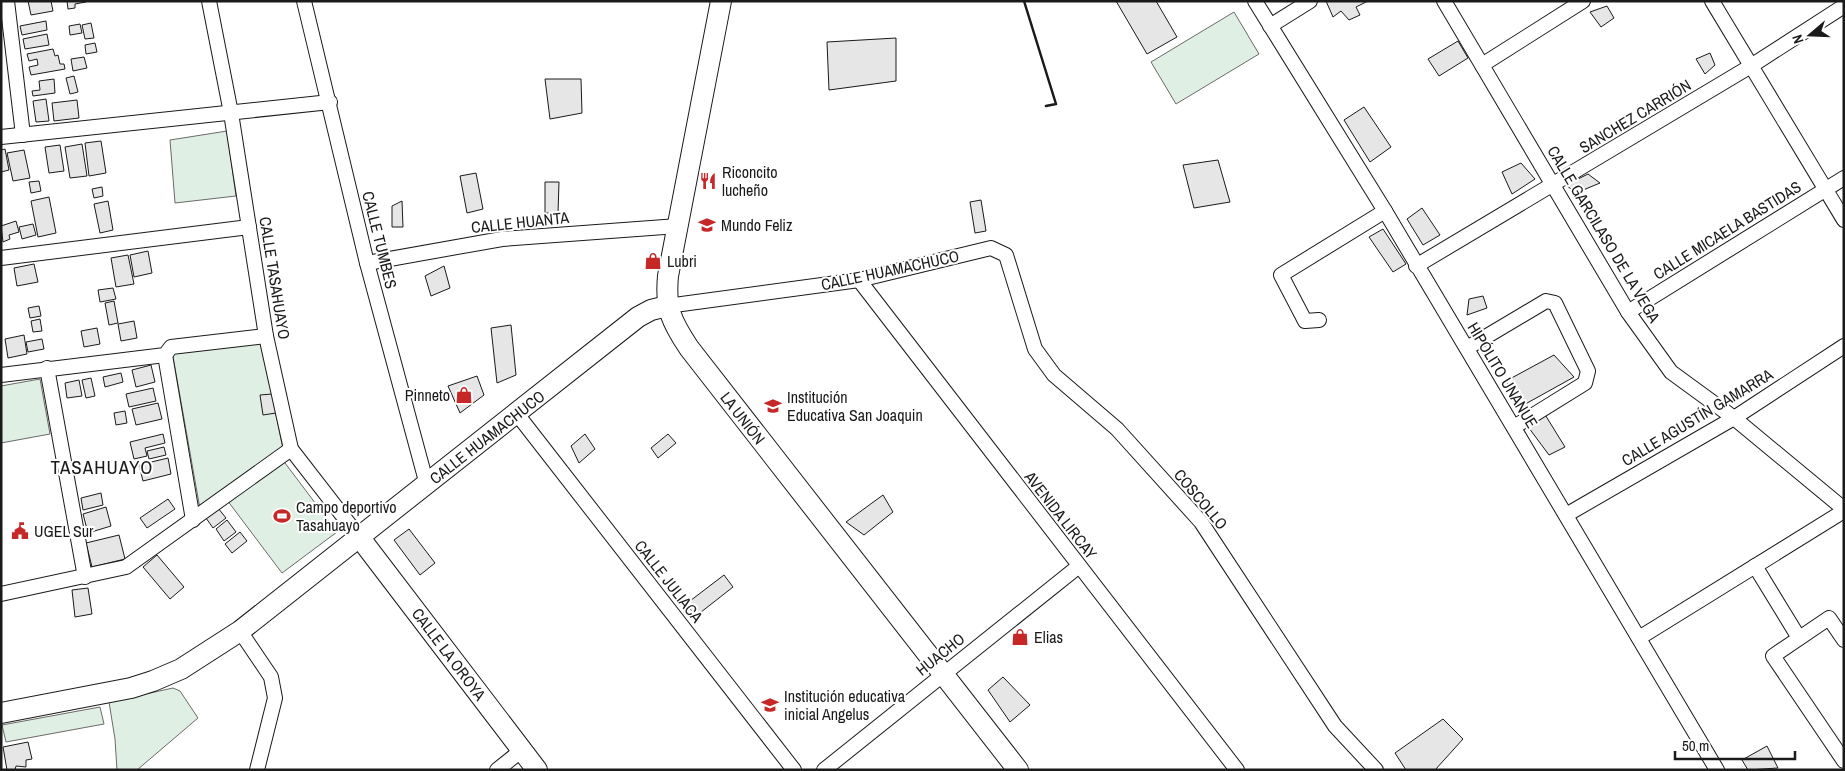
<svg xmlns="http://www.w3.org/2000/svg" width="1845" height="771" font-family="'Archivo Narrow',sans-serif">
<rect width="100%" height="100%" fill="#fff"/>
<g fill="#e0efe3" stroke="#6a6a6a">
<polygon points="1234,12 1259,54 1176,104 1151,62"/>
<polygon points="227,131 236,196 175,203 170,140"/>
<polygon points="261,340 283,449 200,509 172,351"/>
<polygon points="40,379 50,434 1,443 1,386"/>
<polygon points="282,459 337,532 282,573 227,500"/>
<polygon points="173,688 180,691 198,718 137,770 117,770 115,739 109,702"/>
<polygon points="100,707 104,724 6,742 2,725"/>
</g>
<g fill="#e6e6e6" stroke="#1a1a1a">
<polygon points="28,1 51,1 53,11 31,15"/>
<polygon points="67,1 86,1 86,2 75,4 75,8 68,9"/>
<polygon points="1116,1 1156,1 1177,37 1147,54"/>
<polygon points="1326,1 1368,1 1356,7 1360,15 1349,20 1341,11 1333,17"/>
<polygon points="1607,6 1614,18 1601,27 1590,12"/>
<polygon points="46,21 47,30 22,35 20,26"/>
<polygon points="91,23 94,38 85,39 82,25"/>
<polygon points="80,24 82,33 70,35 69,26"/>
<polygon points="47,34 49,45 25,49 23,39"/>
<polygon points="896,38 896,81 829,90 827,42"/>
<polygon points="1458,41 1468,58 1439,76 1428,59"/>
<polygon points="95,43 97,52 86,54 85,45"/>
<polygon points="53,49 55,56 58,55 60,64 64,64 65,69 31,75 29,67 38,65 37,59 29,61 27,54"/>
<polygon points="1710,53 1715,65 1705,74 1696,59"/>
<polygon points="84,57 87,68 73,71 71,59"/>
<polygon points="74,76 78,92 70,94 66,78"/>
<polygon points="54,79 55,93 33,96 32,91 40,90 39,81"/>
<polygon points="545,79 581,79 582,113 550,119"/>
<polygon points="46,99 49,121 36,122 33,101"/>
<polygon points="77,100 79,118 54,121 52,103"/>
<polygon points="1364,107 1391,147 1370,162 1344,120"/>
<polygon points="101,141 106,173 89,176 85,143"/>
<polygon points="82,144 87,176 70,178 65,147"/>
<polygon points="60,145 64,171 49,173 45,147"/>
<polygon points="5,149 9,170 1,172 1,150"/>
<polygon points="24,150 30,178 13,181 7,153"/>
<polygon points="1218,160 1230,202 1194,208 1183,165"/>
<polygon points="1521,163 1535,179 1512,194 1502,172"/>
<polygon points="476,173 483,209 467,213 460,176"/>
<polygon points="1588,174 1600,183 1576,193 1566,185"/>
<polygon points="39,181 41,191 31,193 29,182"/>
<polygon points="545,182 559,182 558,213 545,213"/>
<polygon points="102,187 103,196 94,198 92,189"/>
<polygon points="49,197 56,233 38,237 31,201"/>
<polygon points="981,200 986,231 975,233 970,202"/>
<polygon points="108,201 113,230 100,233 94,204"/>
<polygon points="402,201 403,227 392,227 392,206"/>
<polygon points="1422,208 1440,235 1423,245 1407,219"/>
<polygon points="16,221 19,232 9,235 10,239 3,242 1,226"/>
<polygon points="33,224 36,235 22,239 19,227"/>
<polygon points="1383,229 1406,264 1393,272 1369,237"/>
<polygon points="148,251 152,273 134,277 130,255"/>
<polygon points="128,255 134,284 116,287 111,258"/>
<polygon points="34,264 38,282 17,286 14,268"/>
<polygon points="444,266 450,288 431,296 425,276"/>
<polygon points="113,288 116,299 100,302 98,290"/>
<polygon points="1483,296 1487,308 1467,315 1469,299"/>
<polygon points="114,301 118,323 109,325 105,303"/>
<polygon points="39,306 41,316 30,318 28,308"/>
<polygon points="40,319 42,331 33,332 31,321"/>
<polygon points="134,321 137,338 121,341 118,324"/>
<polygon points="511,325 516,375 497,383 491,328"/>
<polygon points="97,328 100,344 84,347 81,331"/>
<polygon points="24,335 27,354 8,358 5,339"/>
<polygon points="42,339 44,349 28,352 26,342"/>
<polygon points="1554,355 1574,377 1520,407 1506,381"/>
<polygon points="151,365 155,382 136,387 132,370"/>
<polygon points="121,373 123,382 105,387 103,377"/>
<polygon points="477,376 484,395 460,413 448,386"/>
<polygon points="91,378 95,396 86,398 82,380"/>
<polygon points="79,380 82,396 67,398 65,383"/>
<polygon points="153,388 156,401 129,407 126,394"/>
<polygon points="272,394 276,413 263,415 260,395"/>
<polygon points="158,403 162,419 136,425 132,409"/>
<polygon points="125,411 127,423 116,425 114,413"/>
<polygon points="1544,413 1565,447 1549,455 1526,424"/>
<polygon points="163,434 165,443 145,448 147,456 134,459 130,442"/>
<polygon points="585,434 595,449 579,463 571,446"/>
<polygon points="668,434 676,443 658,458 651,448"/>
<polygon points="164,447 166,455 149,459 147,451"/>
<polygon points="168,458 171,474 143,481 139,465"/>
<polygon points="101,493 103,505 83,510 81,498"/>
<polygon points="883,495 893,512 864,535 846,522"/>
<polygon points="168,499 175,509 147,528 140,518"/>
<polygon points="106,507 111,526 88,533 83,514"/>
<polygon points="218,508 226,518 213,528 206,518"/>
<polygon points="227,520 236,532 224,541 216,529"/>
<polygon points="409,529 435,563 420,575 394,540"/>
<polygon points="240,532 247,541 232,553 225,544"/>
<polygon points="119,535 125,559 92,567 86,543"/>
<polygon points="157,555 184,587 170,599 143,567"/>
<polygon points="724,575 733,587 696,616 686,604"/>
<polygon points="88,588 92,614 75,617 72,590"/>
<polygon points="1003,677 1030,705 1010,722 988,690"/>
<polygon points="1443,719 1463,739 1435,770 1406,770 1395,753"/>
<polygon points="28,742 32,759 26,760 26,767 16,766 15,770 7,770 3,747"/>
<polygon points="1767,746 1778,768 1748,770 1742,760"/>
</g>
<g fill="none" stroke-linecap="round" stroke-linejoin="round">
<g stroke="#1a1a1a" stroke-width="16">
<g id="street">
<polyline points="7,1 23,135"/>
<polyline points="209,1 231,113 266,336 291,449 360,538"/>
<polyline points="304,1 367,263 427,485"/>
<polyline points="1255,1 1385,211 1717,770"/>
<polyline points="1444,1 1628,312 1671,372 1734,418 1844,509"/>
<polyline points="1712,1 1844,220"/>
<polyline points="1270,26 1310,1"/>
<polyline points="1482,65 1583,1"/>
<polyline points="1,137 330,102"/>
<polyline points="1,258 249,227"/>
<polyline points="367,263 502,239 678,226"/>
<polyline points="1416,266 1751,66 1844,6"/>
<polyline points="859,280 1237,770"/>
<polyline points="667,306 859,280 991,248 1006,255 1035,349 1054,375 1117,429 1201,522 1335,726 1376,770"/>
<polyline points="1628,312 1844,178"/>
<polyline points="1319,320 1305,321 1281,275 1385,211"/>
<polyline points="1467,348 1546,301 1555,303 1588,371 1585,383 1514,427"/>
<polyline points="165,355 193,520"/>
<polyline points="47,368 85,577"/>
<polyline points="1,375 165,355 171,347 266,336"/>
<polyline points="517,414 794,770"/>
<polyline points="1566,515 1734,418 1844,346"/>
<polyline points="1755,566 1799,638"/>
<polyline points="1,594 126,567 291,449"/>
<polyline points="240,631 271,677 275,698 257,770"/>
<polyline points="1639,638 1844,511"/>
<polyline points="1844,640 1829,618 1773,656 1844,761"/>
<polyline points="497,770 522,750"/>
<polyline points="824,770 1079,566"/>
</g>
</g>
<g stroke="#1a1a1a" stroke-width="22">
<g id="secondary">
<path d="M721 1 668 276C665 308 671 321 689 348L1018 770"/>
<polyline points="360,538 537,770"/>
<polyline points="1,713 131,688 153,681 181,669 240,631 638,317 651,310 667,306"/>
</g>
</g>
<use href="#street" stroke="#fff" stroke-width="14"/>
<use href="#secondary" stroke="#fff" stroke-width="20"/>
<polyline stroke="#1a1a1a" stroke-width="2.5" points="1024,1 1056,104 1046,106"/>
</g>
<defs>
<g id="restaurant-bare" transform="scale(1.35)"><path d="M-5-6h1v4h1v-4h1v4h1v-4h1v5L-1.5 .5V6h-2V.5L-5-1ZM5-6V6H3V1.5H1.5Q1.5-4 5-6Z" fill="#c62828" stroke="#fff" stroke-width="2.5" paint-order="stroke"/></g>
<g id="school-bare" transform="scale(1.35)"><path d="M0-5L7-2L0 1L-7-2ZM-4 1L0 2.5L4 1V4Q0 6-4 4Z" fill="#c62828" stroke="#fff" stroke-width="2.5" paint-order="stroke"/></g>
<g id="shop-bare" transform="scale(1.35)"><path d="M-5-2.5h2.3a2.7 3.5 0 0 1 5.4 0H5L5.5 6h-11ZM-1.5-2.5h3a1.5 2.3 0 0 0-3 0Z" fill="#c62828" stroke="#fff" stroke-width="2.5" paint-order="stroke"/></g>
<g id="stadium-bare" transform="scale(1.35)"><path d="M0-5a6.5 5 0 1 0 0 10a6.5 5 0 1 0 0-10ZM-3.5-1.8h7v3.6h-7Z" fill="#c62828" stroke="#fff" stroke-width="2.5" paint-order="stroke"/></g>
<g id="civic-bare" transform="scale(1.35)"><path d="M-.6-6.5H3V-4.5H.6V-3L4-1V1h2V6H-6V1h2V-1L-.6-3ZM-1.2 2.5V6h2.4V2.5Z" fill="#c62828" stroke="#fff" stroke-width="2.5" paint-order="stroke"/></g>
</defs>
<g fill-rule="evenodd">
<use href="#restaurant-bare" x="708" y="181"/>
<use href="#school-bare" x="707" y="225"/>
<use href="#shop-bare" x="653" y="261"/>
<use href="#shop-bare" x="464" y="395"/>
<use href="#school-bare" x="773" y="406"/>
<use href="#stadium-bare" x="282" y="516"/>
<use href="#civic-bare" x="20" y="531"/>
<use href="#shop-bare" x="1020" y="637"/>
<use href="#school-bare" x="770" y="705"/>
</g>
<g text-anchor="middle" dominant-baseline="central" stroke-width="4" stroke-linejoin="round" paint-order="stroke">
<g font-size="16" fill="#1a1a1a" stroke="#fff">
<text transform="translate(1635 116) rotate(-31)">SANCHEZ CARRIÓN</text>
<text transform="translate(520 222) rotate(-6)">CALLE HUANTA</text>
<text transform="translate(1727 230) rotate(-32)">CALLE MICAELA BASTIDAS</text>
<text transform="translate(1604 234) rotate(59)">CALLE GARCILASO DE LA VEGA</text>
<text transform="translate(380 240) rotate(76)">CALLE TUMBES</text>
<text transform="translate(890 270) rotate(-12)">CALLE HUAMACHUCO</text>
<text transform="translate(275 278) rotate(81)">CALLE TASAHUAYO</text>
<text transform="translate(1503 375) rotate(59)">HIPÓLITO UNANUE</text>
<text transform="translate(1697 417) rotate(-31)">CALLE AGUSTÍN GAMARRA</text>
<text transform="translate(743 418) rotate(52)">LA UNIÓN</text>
<text transform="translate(487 437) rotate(-38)">CALLE HUAMACHUCO</text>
<text transform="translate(1201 499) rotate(50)">COSCOLLO</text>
<text transform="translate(1061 515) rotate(52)">AVENIDA LIRCAY</text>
<text transform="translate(669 581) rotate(52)">CALLE JULIACA</text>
<text transform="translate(449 654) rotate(53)">CALLE LA OROYA</text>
<text transform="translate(940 654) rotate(-39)">HUACHO</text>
</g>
<g font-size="16" fill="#1a1a1a" stroke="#fff" text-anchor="start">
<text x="722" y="172">Riconcito<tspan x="722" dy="18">lucheño</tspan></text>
<text x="721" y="225">Mundo Feliz</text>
<text x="667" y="261">Lubri</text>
<text x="450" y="395" text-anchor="end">Pinneto</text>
<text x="787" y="397">Institución<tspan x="787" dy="18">Educativa San Joaquin</tspan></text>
<text x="296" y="507">Campo deportivo<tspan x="296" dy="18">Tasahuayo</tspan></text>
<text x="34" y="531">UGEL Sur</text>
<text x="1034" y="637">Elias</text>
<text x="784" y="696">Institución educativa<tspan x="784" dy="18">inicial Angelus</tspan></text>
</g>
<g font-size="19" letter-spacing="1" fill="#1a1a1a" stroke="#fff">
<text x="102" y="467">TASAHUAYO</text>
</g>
</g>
<rect width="1845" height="771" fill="none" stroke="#1a1a1a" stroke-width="5"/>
<g transform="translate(1810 35) rotate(251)" stroke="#ffffff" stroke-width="4" paint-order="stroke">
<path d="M0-4L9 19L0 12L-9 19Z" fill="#1a1a1a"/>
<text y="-8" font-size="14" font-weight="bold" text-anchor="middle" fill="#1a1a1a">N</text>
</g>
<path d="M1675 751v8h120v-8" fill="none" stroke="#1a1a1a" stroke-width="2.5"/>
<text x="1682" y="751" font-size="15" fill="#1a1a1a" stroke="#ffffff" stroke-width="4" paint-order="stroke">50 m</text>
</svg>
